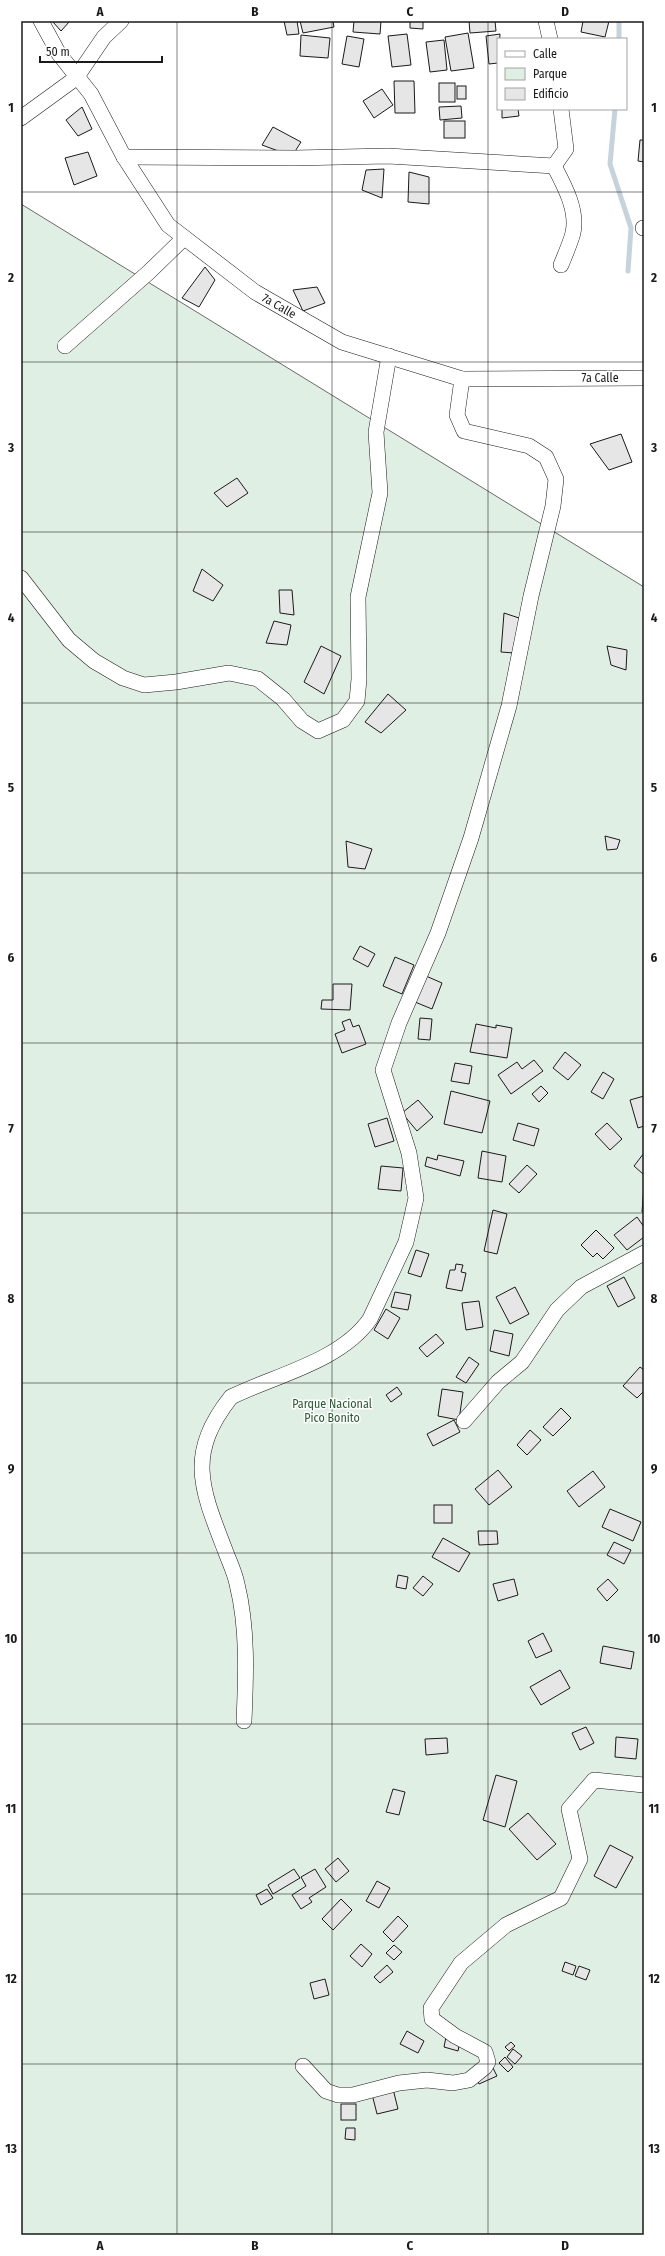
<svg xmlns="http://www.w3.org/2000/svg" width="665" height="2256" font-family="'Fira Sans Condensed',sans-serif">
<rect width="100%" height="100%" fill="#fff"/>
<polygon fill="#e0efe3" stroke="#6a6a6a" points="21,204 644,587 644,2235 21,2235"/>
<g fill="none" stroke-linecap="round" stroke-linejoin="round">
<g stroke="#c6d2dc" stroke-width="5">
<polyline points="619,39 619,21"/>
<polyline points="615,109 610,164 631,228 628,271"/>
</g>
</g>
<g fill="#e6e6e6" stroke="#1a1a1a">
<polygon points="52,21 70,21 61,31"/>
<polygon points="284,21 297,21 299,34 287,35"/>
<polygon points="300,21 333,21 334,27 303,33"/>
<polygon points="354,21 381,21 380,34 353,32"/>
<polygon points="410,21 423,21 423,29 410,28"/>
<polygon points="469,21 495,21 496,31 470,33"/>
<polygon points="583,21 609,21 605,37 581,32"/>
<polygon points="468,33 474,68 451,71 445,37"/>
<polygon points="407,34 411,65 392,67 388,36"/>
<polygon points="500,34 498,63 489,64 486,36"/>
<polygon points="301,35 330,38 328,58 300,56"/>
<polygon points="347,36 364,39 359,67 342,64"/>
<polygon points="444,40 447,70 430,72 426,42"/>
<polygon points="394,81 414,81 415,113 395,113"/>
<rect x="439" y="83" width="16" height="19"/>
<rect x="457" y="86" width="9" height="13"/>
<polygon points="382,89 393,105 374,118 363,101"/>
<polygon points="461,106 462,118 440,120 439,107"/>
<polygon points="82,107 92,129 78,136 66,120"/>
<polygon points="502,109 518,109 519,116 502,118"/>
<rect x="444" y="121" width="21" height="17"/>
<polygon points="273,127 301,142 292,156 262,145"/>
<polygon points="640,140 644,140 644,170 644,162 638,161"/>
<polygon points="88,152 97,176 74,185 65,158"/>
<polygon points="384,169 382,198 362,190 366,170"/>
<polygon points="409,172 429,177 429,204 408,202"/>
<polygon points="205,267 215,280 199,307 182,298"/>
<polygon points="317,287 325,303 303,311 293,290"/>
<polygon points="621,434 632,462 609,470 590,444"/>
<polygon points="237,478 248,493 227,507 214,493"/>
<polygon points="202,569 223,585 213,601 193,591"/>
<polygon points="279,590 292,590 294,615 280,613"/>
<polygon points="504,613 522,619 514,653 501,652"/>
<polygon points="274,621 291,625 287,645 266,643"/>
<polygon points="321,646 341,656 324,694 304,682"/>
<polygon points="607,646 627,650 626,670 611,665"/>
<polygon points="388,694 406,710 381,733 365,722"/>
<polygon points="605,836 620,840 617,849 607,850"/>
<polygon points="346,841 372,849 365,869 348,867"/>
<polygon points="360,946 375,954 368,967 353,959"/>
<polygon points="395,957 414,965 402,994 383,986"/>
<polygon points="426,976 442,983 432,1009 415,1002"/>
<polygon points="333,984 352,984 350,1010 321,1009 322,1000 333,1000"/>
<polygon points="420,1018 432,1019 430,1040 418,1039"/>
<polygon points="350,1019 353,1027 359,1025 366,1044 342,1053 335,1034 345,1030 342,1022"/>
<polygon points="476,1024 496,1028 496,1025 512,1028 507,1058 470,1052"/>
<polygon points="565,1052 581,1065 568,1080 553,1068"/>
<polygon points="534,1060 543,1071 511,1094 498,1075 517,1062 522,1069"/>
<polygon points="455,1063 472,1066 469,1084 451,1081"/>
<polygon points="603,1072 614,1079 603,1099 591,1092"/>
<polygon points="541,1086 548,1093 539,1102 532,1094"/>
<polygon points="451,1091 490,1101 482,1133 444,1124"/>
<polygon points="644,1096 644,1126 638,1128 630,1100"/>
<polygon points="418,1100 433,1117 417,1131 402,1113"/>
<polygon points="387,1118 394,1141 375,1147 368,1124"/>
<polygon points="518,1123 539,1129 534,1146 513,1140"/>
<polygon points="607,1123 622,1139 610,1150 595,1134"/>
<polygon points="482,1151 506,1156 502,1182 478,1178"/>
<polygon points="644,1153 644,1173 643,1174 634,1166"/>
<polygon points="438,1155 464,1161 460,1176 425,1166 427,1157 437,1160"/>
<polygon points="527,1165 537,1174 519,1193 509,1184"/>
<polygon points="381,1166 403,1168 401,1191 378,1189"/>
<polygon points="644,1186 644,1212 642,1212"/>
<polygon points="493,1210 507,1214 497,1254 484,1251"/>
<polygon points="637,1217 644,1227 644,1237 627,1250 614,1235"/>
<polygon points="596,1230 614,1248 603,1259 597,1253 593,1257 581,1245"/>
<polygon points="416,1250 429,1254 421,1277 408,1273"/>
<polygon points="456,1264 463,1265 461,1272 466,1273 462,1291 446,1288 450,1270 455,1270"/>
<polygon points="624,1277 635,1298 618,1307 607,1286"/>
<polygon points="515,1287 529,1314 510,1324 496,1297"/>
<polygon points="395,1292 411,1295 408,1310 391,1307"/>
<polygon points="479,1301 483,1327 466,1330 462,1303"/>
<polygon points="386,1309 400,1318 388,1339 374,1330"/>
<polygon points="494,1330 513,1334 509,1356 490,1351"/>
<polygon points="436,1334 444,1343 427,1357 419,1348"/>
<polygon points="469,1357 479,1364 466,1383 456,1377"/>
<polygon points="640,1367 644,1370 644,1391 637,1398 623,1386"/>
<polygon points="397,1387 402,1394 391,1402 386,1395"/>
<polygon points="442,1389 463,1392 459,1420 438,1416"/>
<polygon points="561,1408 571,1418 553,1436 543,1427"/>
<polygon points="454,1420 460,1432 433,1446 427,1434"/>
<polygon points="530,1430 541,1440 527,1455 517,1445"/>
<polygon points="498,1470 512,1487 489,1505 475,1489"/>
<polygon points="593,1471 605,1487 579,1507 567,1491"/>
<rect x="434" y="1505" width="18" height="18"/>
<polygon points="610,1509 641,1522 633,1541 602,1527"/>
<polygon points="478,1531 497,1531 498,1544 479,1545"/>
<polygon points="443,1538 470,1553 459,1572 432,1557"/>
<polygon points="614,1542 631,1550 624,1564 607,1555"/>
<polygon points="398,1575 408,1577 406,1589 396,1587"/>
<polygon points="423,1576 433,1584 423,1596 413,1588"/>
<polygon points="514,1579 518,1595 498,1601 493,1584"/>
<polygon points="608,1579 618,1590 607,1601 597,1589"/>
<polygon points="543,1633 552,1651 536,1658 528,1641"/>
<polygon points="603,1646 634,1652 631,1669 600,1663"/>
<polygon points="560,1670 570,1688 541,1705 530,1687"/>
<polygon points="586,1727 594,1743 580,1750 572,1733"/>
<polygon points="616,1737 638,1739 636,1759 615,1757"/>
<polygon points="447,1738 448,1753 426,1755 425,1739"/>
<polygon points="496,1775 517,1781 505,1827 483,1820"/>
<polygon points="393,1789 405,1792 399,1815 386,1812"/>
<polygon points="528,1813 556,1844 537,1860 509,1829"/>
<polygon points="610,1845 633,1857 616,1888 594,1876"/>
<polygon points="338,1858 349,1871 336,1882 325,1869"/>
<polygon points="294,1869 300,1878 273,1894 268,1885"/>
<polygon points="315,1869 326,1887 309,1898 312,1902 301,1909 292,1895 306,1886 301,1877"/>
<polygon points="377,1881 390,1888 379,1908 366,1901"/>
<polygon points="267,1889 273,1898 261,1905 256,1895"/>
<polygon points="341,1899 352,1910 333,1930 322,1919"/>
<polygon points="398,1916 408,1926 393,1942 383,1932"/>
<polygon points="361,1944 372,1954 362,1967 350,1956"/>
<polygon points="394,1945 402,1952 394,1960 386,1953"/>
<polygon points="565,1962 576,1966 573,1975 562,1971"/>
<polygon points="387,1965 393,1972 380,1983 374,1977"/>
<polygon points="579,1966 590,1970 586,1980 575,1976"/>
<polygon points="325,1979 329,1995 314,1999 310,1983"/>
<polygon points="407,2031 424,2041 418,2053 400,2044"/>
<polygon points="446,2037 460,2041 458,2051 444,2047"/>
<polygon points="511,2042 515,2046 509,2051 505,2047"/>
<polygon points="513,2049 522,2056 515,2064 507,2057"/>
<polygon points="505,2057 513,2067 508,2072 499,2063"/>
<polygon points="493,2068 497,2076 479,2084 475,2076"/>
<polygon points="393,2089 398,2109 377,2114 372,2094"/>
<rect x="341" y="2104" width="15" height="16"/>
<polygon points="346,2128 355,2128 355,2140 345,2139"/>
</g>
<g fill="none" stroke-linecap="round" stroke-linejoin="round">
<g stroke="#1a1a1a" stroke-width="16">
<g id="minor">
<polyline points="41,21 59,54 91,94 124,157 168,225 255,292 342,342 462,379 644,378"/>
<polyline points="546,21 550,39"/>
<polyline points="21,118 76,78 104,37 121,21"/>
<polyline points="124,157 294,158 388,156 554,166 566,149 561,109"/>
<path d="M554 166C564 185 578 210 573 233 570 244 565 255 561 265"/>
<polyline points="643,228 644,228"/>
<polyline points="65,346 149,272 184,238"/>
<polyline points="21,578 69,640 94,661 123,678 144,685 176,682 229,673 258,679 283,699 302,721 318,731 343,720 357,701 359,679 358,597 380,493 376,432 389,356"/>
<polyline points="464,1421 498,1382 522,1362 557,1310 581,1287 644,1253"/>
<path d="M244 1721C246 1676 248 1628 237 1584 235 1573 229 1561 225 1550 201 1488 186 1454 231 1397 276 1375 341 1361 370 1319L406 1242 416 1198 409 1153 383 1070 399 1023 438 933 471 838 509 706 531 596 553 506 556 479 546 457 529 446 464 431 457 415 462 379"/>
<polyline points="303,2066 326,2091 338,2095 353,2095 399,2083 427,2080 453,2083 469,2080 485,2067 488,2062 485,2052 455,2036 432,2019 431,2008 461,1963 506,1925 561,1898 580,1859 569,1809 594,1780 644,1785"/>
</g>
</g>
<use href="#minor" stroke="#fff" stroke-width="15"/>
</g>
<path fill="none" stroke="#1a1a1a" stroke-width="1" stroke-opacity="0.55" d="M177 21V2235M332 21V2235M488 21V2235M21 192H644M21 362H644M21 532H644M21 703H644M21 873H644M21 1043H644M21 1213H644M21 1383H644M21 1553H644M21 1724H644M21 1894H644M21 2064H644"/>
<g text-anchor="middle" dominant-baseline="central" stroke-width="3" stroke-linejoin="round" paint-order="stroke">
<g font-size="12" fill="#1a1a1a" stroke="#fff">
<text transform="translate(279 306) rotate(30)">7a Calle</text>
<text x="600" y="378">7a Calle</text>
</g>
<g font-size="12" fill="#2b5a34" stroke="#fff">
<text x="332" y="1404">Parque Nacional<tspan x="332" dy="14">Pico Bonito</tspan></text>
</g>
</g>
<rect width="665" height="2256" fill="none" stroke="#ffffff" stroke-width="44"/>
<rect x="497" y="38" width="130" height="72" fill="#ffffff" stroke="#a3a3a3"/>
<rect x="505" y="51" width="20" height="6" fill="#ffffff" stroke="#a3a3a3"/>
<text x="533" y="58" font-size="12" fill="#1a1a1a">Calle</text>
<rect x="505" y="68" width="20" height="12" fill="#e0efe3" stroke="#a3a3a3"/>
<text x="533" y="78" font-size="12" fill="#1a1a1a">Parque</text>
<rect x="505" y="88" width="20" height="12" fill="#e6e6e6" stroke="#a3a3a3"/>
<text x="533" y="98" font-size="12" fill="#1a1a1a">Edificio</text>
<path d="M40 56v6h122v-6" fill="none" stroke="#1a1a1a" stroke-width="2"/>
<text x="46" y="56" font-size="12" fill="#1a1a1a" stroke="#ffffff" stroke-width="3" paint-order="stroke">50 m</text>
<rect x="22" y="22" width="621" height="2212" fill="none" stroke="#1a1a1a" stroke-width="1.5"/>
<g font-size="13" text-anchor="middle" font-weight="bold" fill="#1a1a1a">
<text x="100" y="16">A</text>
<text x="255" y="16">B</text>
<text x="410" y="16">C</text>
<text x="565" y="16">D</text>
<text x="11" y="112">1</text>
<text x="654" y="112">1</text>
<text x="11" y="282">2</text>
<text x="654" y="282">2</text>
<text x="11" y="452">3</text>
<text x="654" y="452">3</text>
<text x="11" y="622">4</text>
<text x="654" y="622">4</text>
<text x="11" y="792">5</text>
<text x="654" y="792">5</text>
<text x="11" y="962">6</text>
<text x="654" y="962">6</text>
<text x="11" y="1133">7</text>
<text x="654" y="1133">7</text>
<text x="11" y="1303">8</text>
<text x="654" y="1303">8</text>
<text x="11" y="1473">9</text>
<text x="654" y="1473">9</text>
<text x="11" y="1643">10</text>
<text x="654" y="1643">10</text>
<text x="11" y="1813">11</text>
<text x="654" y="1813">11</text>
<text x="11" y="1983">12</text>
<text x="654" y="1983">12</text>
<text x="11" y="2153">13</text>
<text x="654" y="2153">13</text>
<text x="100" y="2250">A</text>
<text x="255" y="2250">B</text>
<text x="410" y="2250">C</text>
<text x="565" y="2250">D</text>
</g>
</svg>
